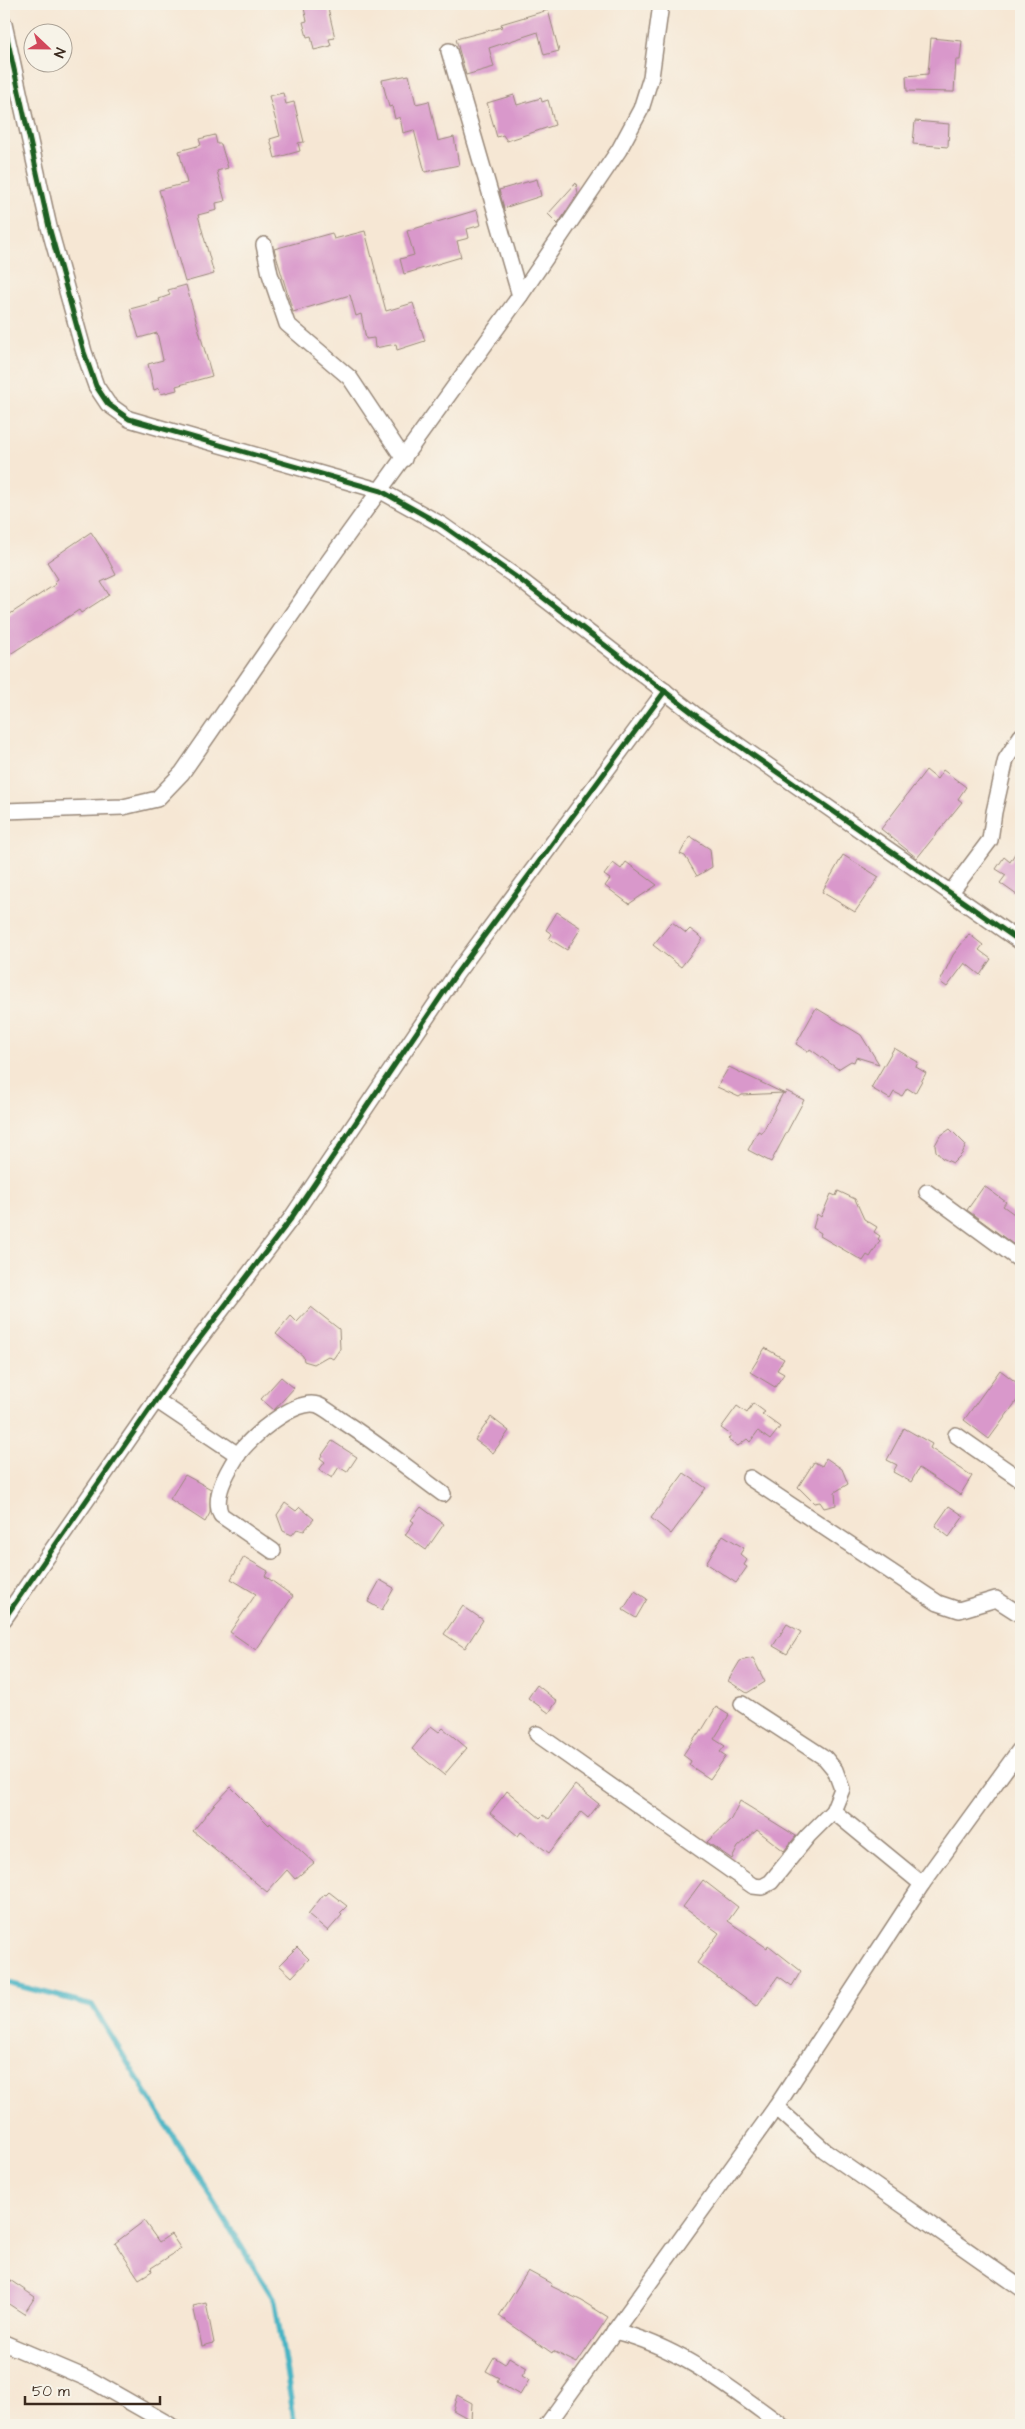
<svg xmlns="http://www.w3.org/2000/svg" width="1025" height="2429" font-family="'Architects Daughter',sans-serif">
<rect width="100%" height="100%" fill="#f7f3e8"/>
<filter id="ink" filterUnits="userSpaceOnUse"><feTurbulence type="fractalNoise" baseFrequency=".02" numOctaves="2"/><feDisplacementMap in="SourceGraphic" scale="10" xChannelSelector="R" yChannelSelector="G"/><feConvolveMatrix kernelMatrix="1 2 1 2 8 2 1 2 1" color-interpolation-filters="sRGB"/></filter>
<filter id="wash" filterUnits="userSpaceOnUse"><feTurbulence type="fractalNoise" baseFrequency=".0096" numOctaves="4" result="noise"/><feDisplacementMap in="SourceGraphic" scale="20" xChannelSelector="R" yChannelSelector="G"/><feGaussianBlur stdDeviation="1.12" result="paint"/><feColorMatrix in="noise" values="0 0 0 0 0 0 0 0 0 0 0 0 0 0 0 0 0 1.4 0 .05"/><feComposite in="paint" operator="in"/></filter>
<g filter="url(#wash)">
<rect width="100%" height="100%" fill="#f6e7d4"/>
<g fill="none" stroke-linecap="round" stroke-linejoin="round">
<polyline stroke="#47b4c4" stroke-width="5.5" points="4,1982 92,2005 275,2301 295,2425"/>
</g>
<g id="blocks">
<g fill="#d998cb">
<polygon points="303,4 327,4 335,38 329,39 331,46 314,50 311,36 307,37 303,22 307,21"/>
<polygon points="548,10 559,51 544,55 538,32 489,48 494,67 466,75 456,39 502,27 501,24"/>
<polygon points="931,38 962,41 960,60 956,60 954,92 907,91 906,76 928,74"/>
<polygon points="409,75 416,104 429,101 438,141 454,137 459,165 425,172 414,130 403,133 400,117 395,119 392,106 389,107 382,80"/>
<polygon points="283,93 286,104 294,102 304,142 298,143 300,151 275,158 270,139 280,136 269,96"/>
<polygon points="514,95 517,105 541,98 542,102 548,100 555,125 507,141 503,135 497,137 487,103"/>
<polygon points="915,121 949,124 948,147 913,144"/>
<polygon points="215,135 217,144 221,144 228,168 217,171 225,201 216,203 217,210 198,215 214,274 185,282 159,190 187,183 179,151 201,145 199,139"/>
<polygon points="537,179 541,196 504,208 499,190"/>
<polygon points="576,183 578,193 558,224 548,214"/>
<polygon points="477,210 481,225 467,229 469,238 457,241 461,257 404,274 400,259 414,255 407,231"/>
<polygon points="365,231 386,311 413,303 425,341 397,350 396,344 375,348 374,338 366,339 361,314 356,316 350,295 293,312 274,249 332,233 334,239"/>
<polygon points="186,285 212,376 176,386 177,390 161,394 159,388 154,390 148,364 163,360 157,333 139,338 130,309 160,301 159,299 170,295 168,290"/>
<polygon points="91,532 106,555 116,575 101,582 109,595 81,613 79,610 4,658 4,618 56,584 54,582 58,579 47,562"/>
<polygon points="926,770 937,779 943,770 966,787 958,799 962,802 917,858 881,829"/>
<polygon points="690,836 710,849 712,867 697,876 685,856 680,854"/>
<polygon points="1021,843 1021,898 1000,883 1006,875 996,869 1004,857 1010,862"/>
<polygon points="843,855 879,877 855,912 822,892"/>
<polygon points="626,862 657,885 629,904 605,886 610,879 604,875 613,863 621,869"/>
<polygon points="557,912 581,928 567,950 549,939 552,934 546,930"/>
<polygon points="672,922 686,933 690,929 703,939 681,967 653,945"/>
<polygon points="969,934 983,945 979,950 991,959 980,975 965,963 947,987 940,982 953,955"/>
<polygon points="816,1008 861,1035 879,1064 856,1057 854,1062 851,1061 838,1069 810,1049 808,1052 796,1044"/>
<polygon points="894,1048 918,1062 916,1067 926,1073 915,1093 907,1088 902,1096 894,1092 890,1099 871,1088"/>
<polygon points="729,1067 785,1094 786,1091 804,1100 771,1162 748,1150 758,1131 762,1133 783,1093 742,1095 739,1097 717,1087"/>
<polygon points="950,1129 966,1145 962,1154 953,1163 942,1158 936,1151 935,1145 940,1136"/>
<polygon points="984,1186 1006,1202 1003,1206 1021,1219 1021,1250 967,1210"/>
<polygon points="838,1191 855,1199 864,1219 877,1227 874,1232 880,1236 878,1239 880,1241 870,1257 867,1255 863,1261 820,1236 821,1233 813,1228 817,1214 821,1217 831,1194 836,1196"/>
<polygon points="311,1307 339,1329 340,1349 333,1359 328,1356 314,1364 304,1361 303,1356 276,1334 291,1316 297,1322"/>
<polygon points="765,1348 784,1359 777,1370 784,1374 775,1387 750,1372"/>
<polygon points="1000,1370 1021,1386 1021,1395 989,1439 964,1420"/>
<polygon points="281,1377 294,1388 274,1410 261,1399"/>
<polygon points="753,1403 765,1412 762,1414 780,1427 770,1440 758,1431 750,1442 747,1439 738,1446 728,1439 731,1435 721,1428 737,1406 747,1413"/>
<polygon points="491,1417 509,1431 493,1453 475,1440"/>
<polygon points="904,1428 932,1444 930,1448 972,1476 960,1495 919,1468 911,1482 893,1472 897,1465 887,1460"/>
<polygon points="332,1441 357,1457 347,1472 339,1467 332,1478 319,1470 325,1462 320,1458"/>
<polygon points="826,1458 842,1469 848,1484 835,1492 836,1505 824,1508 820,1502 814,1503 798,1487 814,1462 822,1466"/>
<polygon points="684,1473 706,1488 671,1534 651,1518"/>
<polygon points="185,1475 211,1489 210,1513 205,1522 170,1499"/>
<polygon points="285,1503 296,1511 300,1507 314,1519 304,1531 297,1529 292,1535 283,1531 277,1515"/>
<polygon points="949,1506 964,1516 949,1537 935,1526"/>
<polygon points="421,1507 444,1524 426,1550 405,1535 414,1522 411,1520"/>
<polygon points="723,1535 744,1548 740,1554 747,1560 744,1565 747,1567 736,1583 706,1563"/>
<polygon points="244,1557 268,1571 265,1576 293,1596 256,1650 230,1632 256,1594 231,1579"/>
<polygon points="380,1580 394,1588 382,1610 368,1602"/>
<polygon points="635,1591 647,1599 636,1618 623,1610"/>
<polygon points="463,1606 483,1620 465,1648 444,1634"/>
<polygon points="787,1624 801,1632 787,1654 773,1646"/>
<polygon points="753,1658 765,1682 747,1693 728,1681 740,1661"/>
<polygon points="537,1685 557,1701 549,1713 528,1698"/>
<polygon points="716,1707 729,1715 714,1739 725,1746 720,1752 726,1756 710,1779 689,1765 691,1761 683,1755 697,1734 699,1735"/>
<polygon points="431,1726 439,1732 443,1728 467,1748 444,1775 412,1749"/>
<polygon points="575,1785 599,1804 588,1818 581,1812 549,1853 521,1832 518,1836 490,1813 507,1791 540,1818 543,1815 549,1819"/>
<polygon points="231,1787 269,1825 270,1823 314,1863 295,1879 287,1870 267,1892 193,1831 214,1805"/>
<polygon points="740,1801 796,1836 784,1851 757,1830 738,1847 732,1859 707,1842 731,1819"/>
<polygon points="703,1880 738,1907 728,1921 767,1948 768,1945 801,1971 792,1986 778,1976 757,2006 697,1963 719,1933 683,1907"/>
<polygon points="329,1892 347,1906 340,1913 342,1915 328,1931 308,1914 324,1894 326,1895"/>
<polygon points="297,1947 309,1959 292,1977 279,1965"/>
<polygon points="144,2221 159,2242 171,2234 181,2249 151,2268 152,2271 139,2279 115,2243"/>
<polygon points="528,2271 552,2284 551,2286 582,2301 608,2317 577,2363 553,2351 552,2353 499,2316"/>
<polygon points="4,2276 35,2297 24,2314 4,2301"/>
<polygon points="206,2303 214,2343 202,2346 193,2306"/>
<polygon points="494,2357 505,2364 509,2357 527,2368 522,2376 529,2380 520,2395 497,2382 499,2378 486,2371"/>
<polygon points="457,2395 472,2403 471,2420 453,2410"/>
</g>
</g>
</g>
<g filter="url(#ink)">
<use href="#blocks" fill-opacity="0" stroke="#988879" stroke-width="1"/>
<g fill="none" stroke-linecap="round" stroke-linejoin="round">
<g stroke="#988879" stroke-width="18">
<g id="street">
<polyline points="4,24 49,227 84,352 96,386 108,404 129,419 381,491 442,525 519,579 698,717 1021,942"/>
<polyline points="449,51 520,296"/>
<polyline points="264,245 270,274 287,324 350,378 404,459"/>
<polyline points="4,811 123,807 157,799 182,773 328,562 522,293 619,150 641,109 651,77 661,4"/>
<polyline points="951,892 990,840 994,812 1006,759 1021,736"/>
<polyline points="927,1192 1021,1261"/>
<polyline points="156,1400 238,1455"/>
<polyline points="956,1435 1021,1480"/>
<polyline points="750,1478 938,1603 959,1610 996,1599 1021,1615"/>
<path d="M273 1551 221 1515C212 1497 227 1472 237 1456 249 1438 296 1397 318 1405 327 1409 336 1417 344 1422 378 1444 410 1470 443 1494"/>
<polyline points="4,1619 188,1354 290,1220 456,974 665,691"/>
<polyline points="537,1734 753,1886 762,1887 771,1882 808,1836 833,1811 842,1789 835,1770 825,1758 742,1704"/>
<polyline points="1021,1748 922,1884 776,2107 824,2150 1021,2288"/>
<polyline points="833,1811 922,1884"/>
<path d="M614 2331C678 2346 729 2387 781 2425"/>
<polyline points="4,2343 91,2380 170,2425"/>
<polyline points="547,2425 776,2107"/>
</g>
</g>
<use href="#street" stroke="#fff" stroke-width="15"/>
<g stroke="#f7f3e8" stroke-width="8">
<g id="cycleway">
<polyline points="4,24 49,227 84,352 96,386 108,404 129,419 381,491 442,525 519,579 698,717 1021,942"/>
<polyline points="4,1619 188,1354 290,1220 456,974 665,691"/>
</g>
</g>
<use href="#cycleway" stroke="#1b5e20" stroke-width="5"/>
</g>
</g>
<rect width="1025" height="2429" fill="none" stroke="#f7f3e8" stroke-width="20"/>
<g transform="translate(48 48) rotate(112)"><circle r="24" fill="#f7f3e8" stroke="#aca397"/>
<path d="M0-4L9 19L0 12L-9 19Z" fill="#d1495b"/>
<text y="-8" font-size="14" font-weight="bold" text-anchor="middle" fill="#3b2a1e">N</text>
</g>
<path d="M25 2396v8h135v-8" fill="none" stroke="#3b2a1e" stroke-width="2.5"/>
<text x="32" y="2396" font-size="15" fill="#3b2a1e" stroke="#f7f3e8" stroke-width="4" paint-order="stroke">50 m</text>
</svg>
